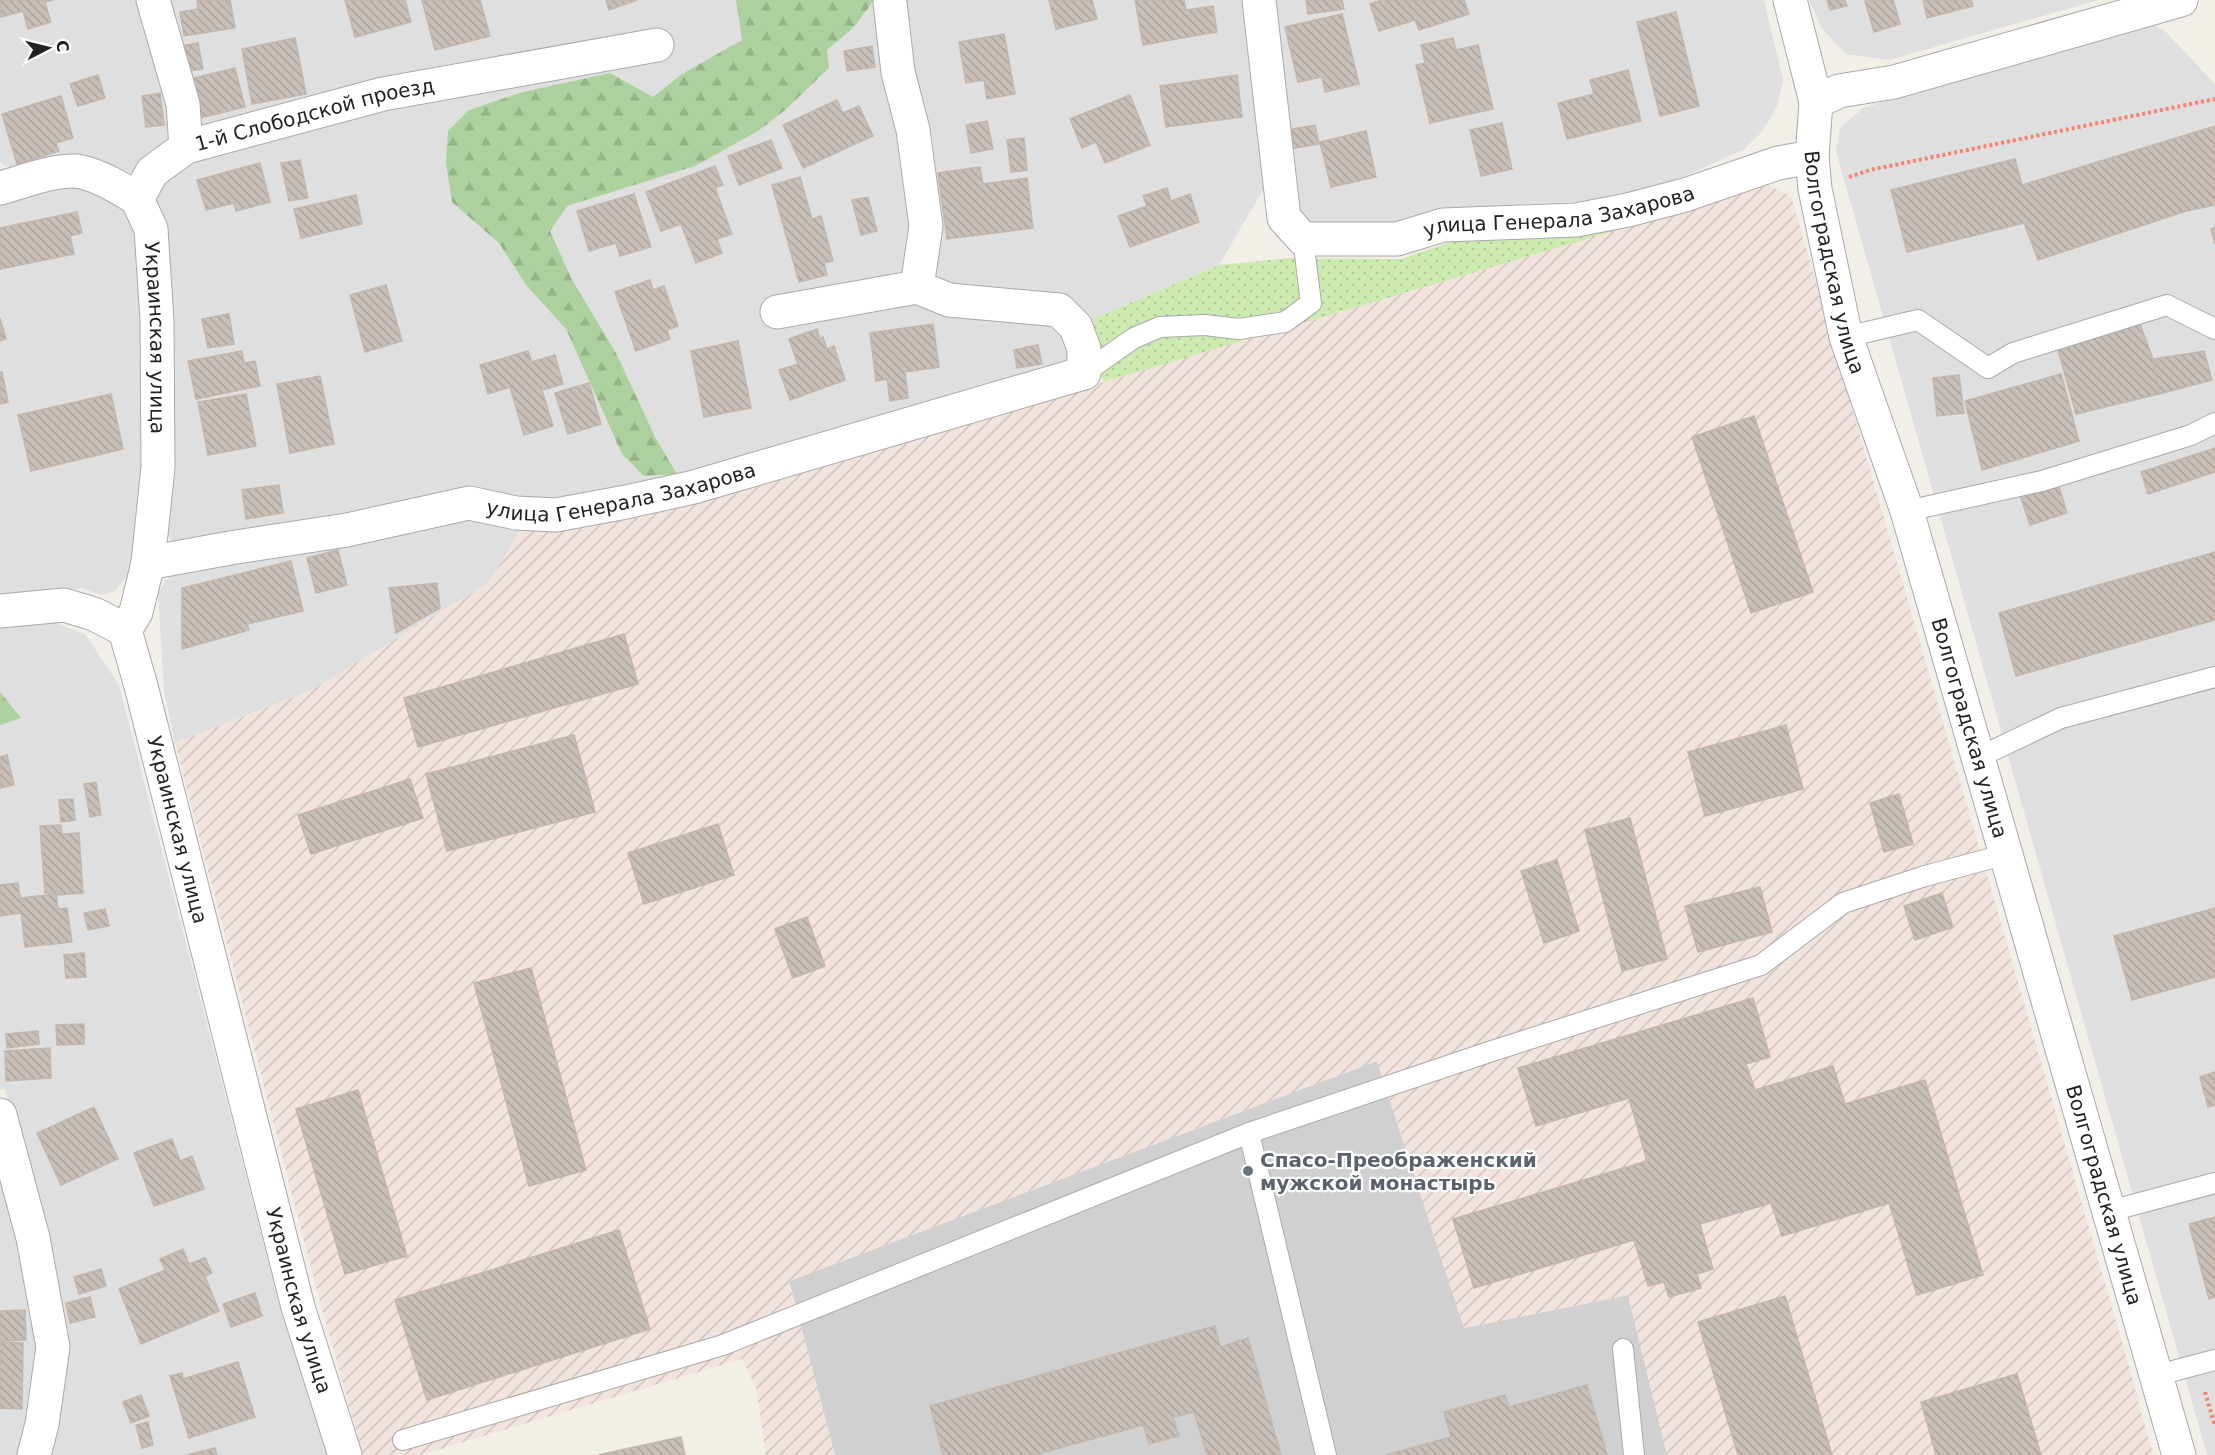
<svg xmlns="http://www.w3.org/2000/svg" width="2215" height="1455" font-family="'DejaVu Sans',sans-serif">
<defs>
<pattern id="military-furrows" width="10" height="10" patternUnits="userSpaceOnUse" patternTransform="scale(1.5)"><rect width="10" height="10" fill="#f3e3dd"/><path d="M-1 1l2-2M0 10L10 0M9 11l2-2" fill="none" stroke="#d0c2bd"/></pattern>
<pattern id="grass-dots" width="8" height="8" patternUnits="userSpaceOnUse" patternTransform="scale(1.5)"><rect width="8" height="8" fill="#cdebb0"/><path d="M2 2h.1M6 6h.1" fill="none" stroke="#b0c997" stroke-width="1.8" stroke-linecap="round"/></pattern>
<pattern id="forest-firs" width="22" height="20" patternUnits="userSpaceOnUse" patternTransform="scale(1.5)"><rect width="22" height="20" fill="#add19e"/><path d="M5 1l3.5 6h-7zM16 11l3.5 6h-7z" fill="#95b388"/></pattern>
<pattern id="building-back-hatch" width="6" height="6" patternUnits="userSpaceOnUse" patternTransform="scale(1.5)"><rect width="6" height="6" fill="#c7bfb8"/><path d="M-1 5l2 2M0 0l6 6M5-1l2 2" fill="none" stroke="#aba49e"/></pattern>
</defs>
<rect width="100%" height="100%" fill="#f2efe9"/>
<g fill="#e0dfdf">
<polygon points="0,0 1249,0 1266,185 1219,265 1095,318 1092,360 620,496 174,543 165,531 143,185 9,168 0,162"/>
<polygon points="1270,0 1764,0 1783,80 1777,107 1761,133 1743,150 1680,178 1626,196 1574,202 1443,208 1394,224 1308,222 1300,213 1293,197"/>
<polygon points="1809,0 2099,0 1889,60 1846,54 1822,29"/>
<polygon points="2152,24 2165,31 2215,84 2215,1455 2207,1455 1836,151 1840,128 1863,108 2132,26"/>
<polygon points="79,182 122,208 135,234 146,322 148,466 130,572 115,591 102,595 81,588 0,602 0,198"/>
<polygon points="474,520 524,526 487,584 312,690 175,743 164,690 158,593 165,581 182,567 424,522"/>
<polygon points="45,619 85,634 119,685 282,1314 317,1418 328,1455 46,1455 45,1237 5,1089 0,1089 0,625"/>
<polygon points="0,1169 19,1236 40,1343 23,1455 0,1455"/>
</g>
<polygon fill="#d0d0d0" points="1377,1061 1464,1328 1628,1295 1667,1455 835,1455 789,1281"/>
<polygon fill="url(#military-furrows)" points="1769,185 1791,196 2132,1377 2153,1455 1667,1455 1628,1295 1464,1328 1377,1061 789,1281 835,1455 766,1455 756,1388 742,1359 420,1455 363,1455 320,1302 175,743 312,690 487,584 524,526 696,498 1104,382"/>
<polygon fill="url(#grass-dots)" points="1740,184 1769,185 1104,382 1092,360 1095,318 1219,265 1291,258 1401,259 1447,243"/>
<g fill="url(#forest-firs)">
<polygon points="736,0 874,0 854,27 827,50 829,68 785,110 758,131 695,166 567,206 550,231 571,278 616,353 656,439 677,474 644,476 622,454 566,329 526,285 499,243 452,202 446,163 448,131 469,110 523,92 610,73 653,97 682,74 742,40"/>
<polygon points="0,692 21,718 0,725"/>
</g>
<g fill="url(#building-back-hatch)" stroke="#c4b6ab" stroke-width="1.5">
<polygon points="0,0 53,0 45,2 51,22 28,29 23,11 1,17"/>
<polygon points="197,0 230,0 235,28 184,36 180,12 198,9"/>
<polygon points="345,0 405,0 411,22 355,37"/>
<polygon points="422,0 480,0 490,36 435,50"/>
<polygon points="606,0 637,0 609,10"/>
<polygon points="1049,0 1092,0 1097,19 1056,29"/>
<polygon points="1135,0 1184,0 1186,10 1213,6 1217,32 1143,45"/>
<polygon points="1306,0 1342,0 1344,9 1308,14"/>
<polygon points="1382,0 1464,0 1469,14 1419,30 1415,20 1379,31 1370,4"/>
<polygon points="1827,0 1845,0 1847,6 1830,10"/>
<polygon points="1893,0 1900,24 1874,32 1865,1"/>
<polygon points="1923,0 1971,0 1973,6 1927,18"/>
<polygon points="1676,12 1699,106 1660,116 1637,22"/>
<polygon points="1342,14 1359,84 1325,92 1322,77 1298,82 1285,27"/>
<polygon points="1004,34 1015,94 987,99 984,80 966,83 959,42"/>
<polygon points="295,38 306,94 252,104 242,49"/>
<polygon points="1453,38 1456,50 1478,45 1493,109 1430,123 1416,65 1425,63 1421,45"/>
<polygon points="198,43 203,69 184,72 179,46"/>
<polygon points="872,46 875,67 847,71 844,51"/>
<polygon points="235,68 245,107 191,120 182,81"/>
<polygon points="1628,70 1641,121 1567,139 1558,103 1594,94 1590,80"/>
<polygon points="98,75 105,98 78,106 70,84"/>
<polygon points="1237,75 1242,117 1166,127 1160,86"/>
<polygon points="160,93 164,125 146,127 142,96"/>
<polygon points="1130,95 1150,145 1105,163 1096,142 1082,148 1070,119"/>
<polygon points="61,96 73,138 56,143 59,151 17,164 2,114"/>
<polygon points="837,100 843,113 859,106 873,136 803,168 783,125"/>
<polygon points="987,121 993,149 971,153 966,125"/>
<polygon points="1502,123 1512,169 1481,176 1470,130"/>
<polygon points="1315,125 1319,144 1290,149 1286,130"/>
<polygon points="2215,126 2215,205 2186,211 2038,260 2024,223 1907,252 1891,190 2015,159 2022,185"/>
<polygon points="1366,131 1376,177 1331,187 1320,142"/>
<polygon points="1024,138 1027,170 1011,172 1007,140"/>
<polygon points="771,140 782,168 739,185 728,156"/>
<polygon points="300,160 308,198 289,201 281,163"/>
<polygon points="260,163 270,202 236,211 234,203 206,210 197,180"/>
<polygon points="715,166 723,185 715,188 732,234 717,239 722,253 696,263 681,224 661,231 646,192"/>
<polygon points="980,167 983,184 1027,178 1033,228 947,239 938,173"/>
<polygon points="800,177 812,219 821,216 833,261 824,263 827,275 799,282 772,185"/>
<polygon points="1167,188 1171,201 1190,194 1199,222 1130,247 1118,216 1147,206 1143,196"/>
<polygon points="634,194 651,247 620,256 616,243 589,251 577,211"/>
<polygon points="356,195 362,224 301,238 294,209"/>
<polygon points="868,197 877,231 861,235 852,200"/>
<polygon points="77,212 82,233 70,236 74,254 0,269 0,228"/>
<polygon points="2215,227 2215,244 2211,229"/>
<polygon points="650,280 653,290 664,286 678,326 667,330 670,339 636,351 615,292"/>
<polygon points="386,285 402,341 365,352 350,295"/>
<polygon points="229,314 234,344 208,348 202,319"/>
<polygon points="0,318 6,339 0,341"/>
<polygon points="933,324 939,367 905,372 908,398 890,401 887,379 876,381 870,333"/>
<polygon points="2140,324 2153,359 2159,394 2076,414 2057,346"/>
<polygon points="817,329 820,339 823,337 827,349 834,346 845,380 790,400 779,370 798,364 789,339"/>
<polygon points="738,341 751,408 704,417 691,351"/>
<polygon points="1038,345 1042,364 1017,368 1014,350"/>
<polygon points="242,351 244,363 255,361 260,386 196,399 188,361"/>
<polygon points="528,351 532,362 555,355 563,384 542,390 553,426 524,435 510,387 488,394 480,365"/>
<polygon points="2204,351 2212,380 2159,394 2153,359"/>
<polygon points="0,372 2,372 8,402 0,404"/>
<polygon points="2061,374 2079,441 1982,470 1965,401"/>
<polygon points="1959,375 1964,413 1937,416 1933,378"/>
<polygon points="320,376 334,444 290,453 277,384"/>
<polygon points="589,383 601,424 568,434 555,393"/>
<polygon points="111,394 123,449 31,471 18,415"/>
<polygon points="246,394 256,446 208,455 198,402"/>
<polygon points="1754,416 1813,592 1751,613 1692,437"/>
<polygon points="2215,448 2215,472 2148,494 2141,472"/>
<polygon points="2058,483 2067,513 2030,525 2020,495"/>
<polygon points="279,485 283,513 246,519 242,490"/>
<polygon points="338,550 347,585 316,593 307,558"/>
<polygon points="2215,552 2215,620 2016,676 1999,613"/>
<polygon points="291,561 303,611 247,624 249,630 182,649 182,588"/>
<polygon points="437,583 440,608 396,633 389,588"/>
<polygon points="624,634 638,684 418,747 404,698"/>
<polygon points="1786,725 1803,789 1705,816 1688,752"/>
<polygon points="574,735 595,812 447,851 426,774"/>
<polygon points="7,755 14,785 0,788 0,757"/>
<polygon points="410,779 423,818 311,854 298,815"/>
<polygon points="96,782 101,815 90,817 84,784"/>
<polygon points="1899,794 1913,844 1884,852 1870,803"/>
<polygon points="73,799 75,820 61,822 59,800"/>
<polygon points="1630,818 1667,959 1622,971 1585,830"/>
<polygon points="718,824 734,875 644,904 628,853"/>
<polygon points="61,825 62,834 79,833 83,893 57,895 57,893 45,893 40,826"/>
<polygon points="1557,860 1579,931 1544,943 1521,871"/>
<polygon points="18,883 20,898 56,894 58,909 67,908 72,942 25,947 21,913 0,916 0,885"/>
<polygon points="1760,887 1772,932 1698,952 1685,906"/>
<polygon points="1942,893 1953,927 1915,940 1904,906"/>
<polygon points="2215,908 2215,977 2132,1000 2114,936"/>
<polygon points="105,909 109,926 88,930 84,913"/>
<polygon points="807,917 825,966 793,978 775,929"/>
<polygon points="84,953 86,977 66,978 64,955"/>
<polygon points="531,968 586,1170 529,1186 474,983"/>
<polygon points="1753,998 1770,1057 1746,1064 1755,1090 1833,1066 1845,1104 1925,1080 1983,1275 1917,1295 1889,1203 1782,1236 1771,1203 1700,1224 1713,1269 1697,1274 1701,1288 1669,1297 1664,1282 1648,1286 1634,1240 1474,1288 1453,1219 1647,1161 1629,1098 1536,1126 1518,1068"/>
<polygon points="84,1024 84,1044 57,1045 56,1025"/>
<polygon points="38,1031 39,1044 7,1048 6,1034"/>
<polygon points="50,1048 51,1078 6,1081 5,1051"/>
<polygon points="2215,1072 2215,1105 2208,1107 2200,1077"/>
<polygon points="358,1090 407,1256 345,1274 296,1109"/>
<polygon points="94,1107 118,1159 61,1185 37,1133"/>
<polygon points="172,1139 180,1161 192,1156 204,1189 154,1206 134,1153"/>
<polygon points="2215,1217 2215,1297 2209,1299 2189,1224"/>
<polygon points="619,1230 650,1329 427,1400 395,1300"/>
<polygon points="183,1249 189,1264 205,1258 212,1273 205,1276 219,1311 141,1344 119,1289 165,1270 160,1259"/>
<polygon points="101,1269 106,1286 79,1294 74,1277"/>
<polygon points="255,1293 262,1316 231,1327 223,1304"/>
<polygon points="1785,1296 1832,1455 1738,1455 1698,1322"/>
<polygon points="90,1297 95,1317 70,1323 66,1303"/>
<polygon points="25,1310 26,1340 0,1341 0,1311"/>
<polygon points="1215,1326 1220,1347 1248,1338 1281,1455 1207,1455 1194,1412 1173,1417 1179,1436 1149,1444 1143,1425 1034,1455 943,1455 930,1406"/>
<polygon points="0,1342 23,1343 22,1409 0,1408"/>
<polygon points="238,1362 255,1417 189,1438 170,1376 182,1373 183,1379"/>
<polygon points="2017,1374 2041,1455 1936,1455 1921,1402"/>
<polygon points="1587,1385 1607,1455 1386,1455 1451,1437 1444,1412 1505,1395 1509,1407"/>
<polygon points="141,1395 149,1416 131,1423 123,1402"/>
<polygon points="148,1422 153,1445 142,1448 136,1425"/>
<polygon points="681,1437 685,1455 598,1455"/>
<polygon points="215,1448 217,1455 187,1455"/>
</g>
<g fill="none" stroke-linecap="round" stroke-linejoin="round">
<g stroke="#a9a9a9" stroke-width="22">
<g id="service">
<polyline points="1846,337 1918,320 1988,368 2013,353 2167,305 2215,329"/>
<polyline points="1084,373 1134,338 1160,327 1205,325 1239,329 1285,322 1311,303 1303,239"/>
<polyline points="1907,511 2042,481 2191,435 2215,423"/>
<polyline points="1979,757 2061,718 2215,677"/>
<polyline points="1249,1133 1326,1455"/>
<polyline points="2110,1211 2215,1183"/>
<polyline points="1623,1349 1634,1455"/>
<polyline points="2158,1375 2215,1360"/>
<polyline points="403,1440 723,1345 1249,1133 1489,1052 1761,965 1843,903 1925,876 2007,854"/>
</g>
</g>
<g stroke="#a9a9a9" stroke-width="35">
<g id="minor">
<polyline points="153,0 183,104 186,147"/>
<path id="s1" d="M1259 0 1284 218 1303 239H1397L1443 225 1576 220 1628 210 1685 195 1778 163 1812 157"/>
<path id="s2" d="M1790 0 1816 102 1812 157 1815 189 1846 337 1907 511 2179 1455"/>
<polyline points="1816,102 1839,91 1894,82 2181,0"/>
<path d="M0 188C23 182 60 167 82 172 102 177 120 188 137 199"/>
<path id="s3" d="M137 199 151 229 157 320 158 467 148 563 136 612 125 630 141 686 298 1307 345 1455"/>
<path id="s4" d="M137 199 152 172 186 147 383 94 657 45"/>
<polyline points="777,312 917,287"/>
<path id="s5" d="M148 563 230 548 347 530 469 503 516 513 556 515 626 502 694 487 1084 373V349L1076 327 1059 310 949 300 917 287 926 226 913 130 898 72 890 3"/>
<polyline points="0,611 64,605 94,614 125,630"/>
<polyline points="0,1115 33,1238 53,1347 42,1424 34,1455"/>
</g>
</g>
<g stroke="#fa8072" stroke-width="4" stroke-dasharray="3 3" stroke-linecap="butt">
<polyline points="1849,177 1870,170 2215,99"/>
<polyline points="2205,1392 2215,1426"/>
</g>
<use href="#service" stroke="#fff" stroke-width="20"/>
<use href="#minor" stroke="#fff" stroke-width="33"/>
</g>
<circle fill="#6b7280" stroke="#fff" stroke-width="2" cx="1248" cy="1171" r="6"/>
<g text-anchor="middle" dominant-baseline="central" stroke-width="4.5" stroke-linejoin="round" paint-order="stroke">
<g font-size="20" fill="#222" stroke="#fff">
<text stroke="none"><textPath href="#s4" startOffset="206">1-й Слободской проезд</textPath></text>
<text stroke="none"><textPath href="#s1" startOffset="507">улица Генерала Захарова</textPath></text>
<text stroke="none"><textPath href="#s2" startOffset="268">Волгоградская улица</textPath></text>
<text stroke="none"><textPath href="#s3" startOffset="142">Украинская улица</textPath></text>
<text stroke="none"><textPath href="#s5" startOffset="482">улица Генерала Захарова</textPath></text>
<text stroke="none"><textPath href="#s2" startOffset="754">Волгоградская улица</textPath></text>
<text stroke="none"><textPath href="#s3" startOffset="646">Украинская улица</textPath></text>
<text stroke="none"><textPath href="#s2" startOffset="1240">Волгоградская улица</textPath></text>
<text stroke="none"><textPath href="#s3" startOffset="1132">Украинская улица</textPath></text>
</g>
<g font-size="20" font-weight="bold" fill="#5b616d" stroke="#fff" text-anchor="start">
<text x="1260" y="1160">Спасо-Преображенский<tspan x="1260" dy="23">мужской монастырь</tspan></text>
</g>
</g>
<g transform="translate(48 48) rotate(83)" stroke="#ffffff" stroke-width="4.5" paint-order="stroke">
<path d="M0-4.5L10 22L0 15L-10 22Z" fill="#222222"/>
<text y="-9" font-size="16" font-weight="bold" text-anchor="middle" fill="#222222">С</text>
</g>
</svg>
